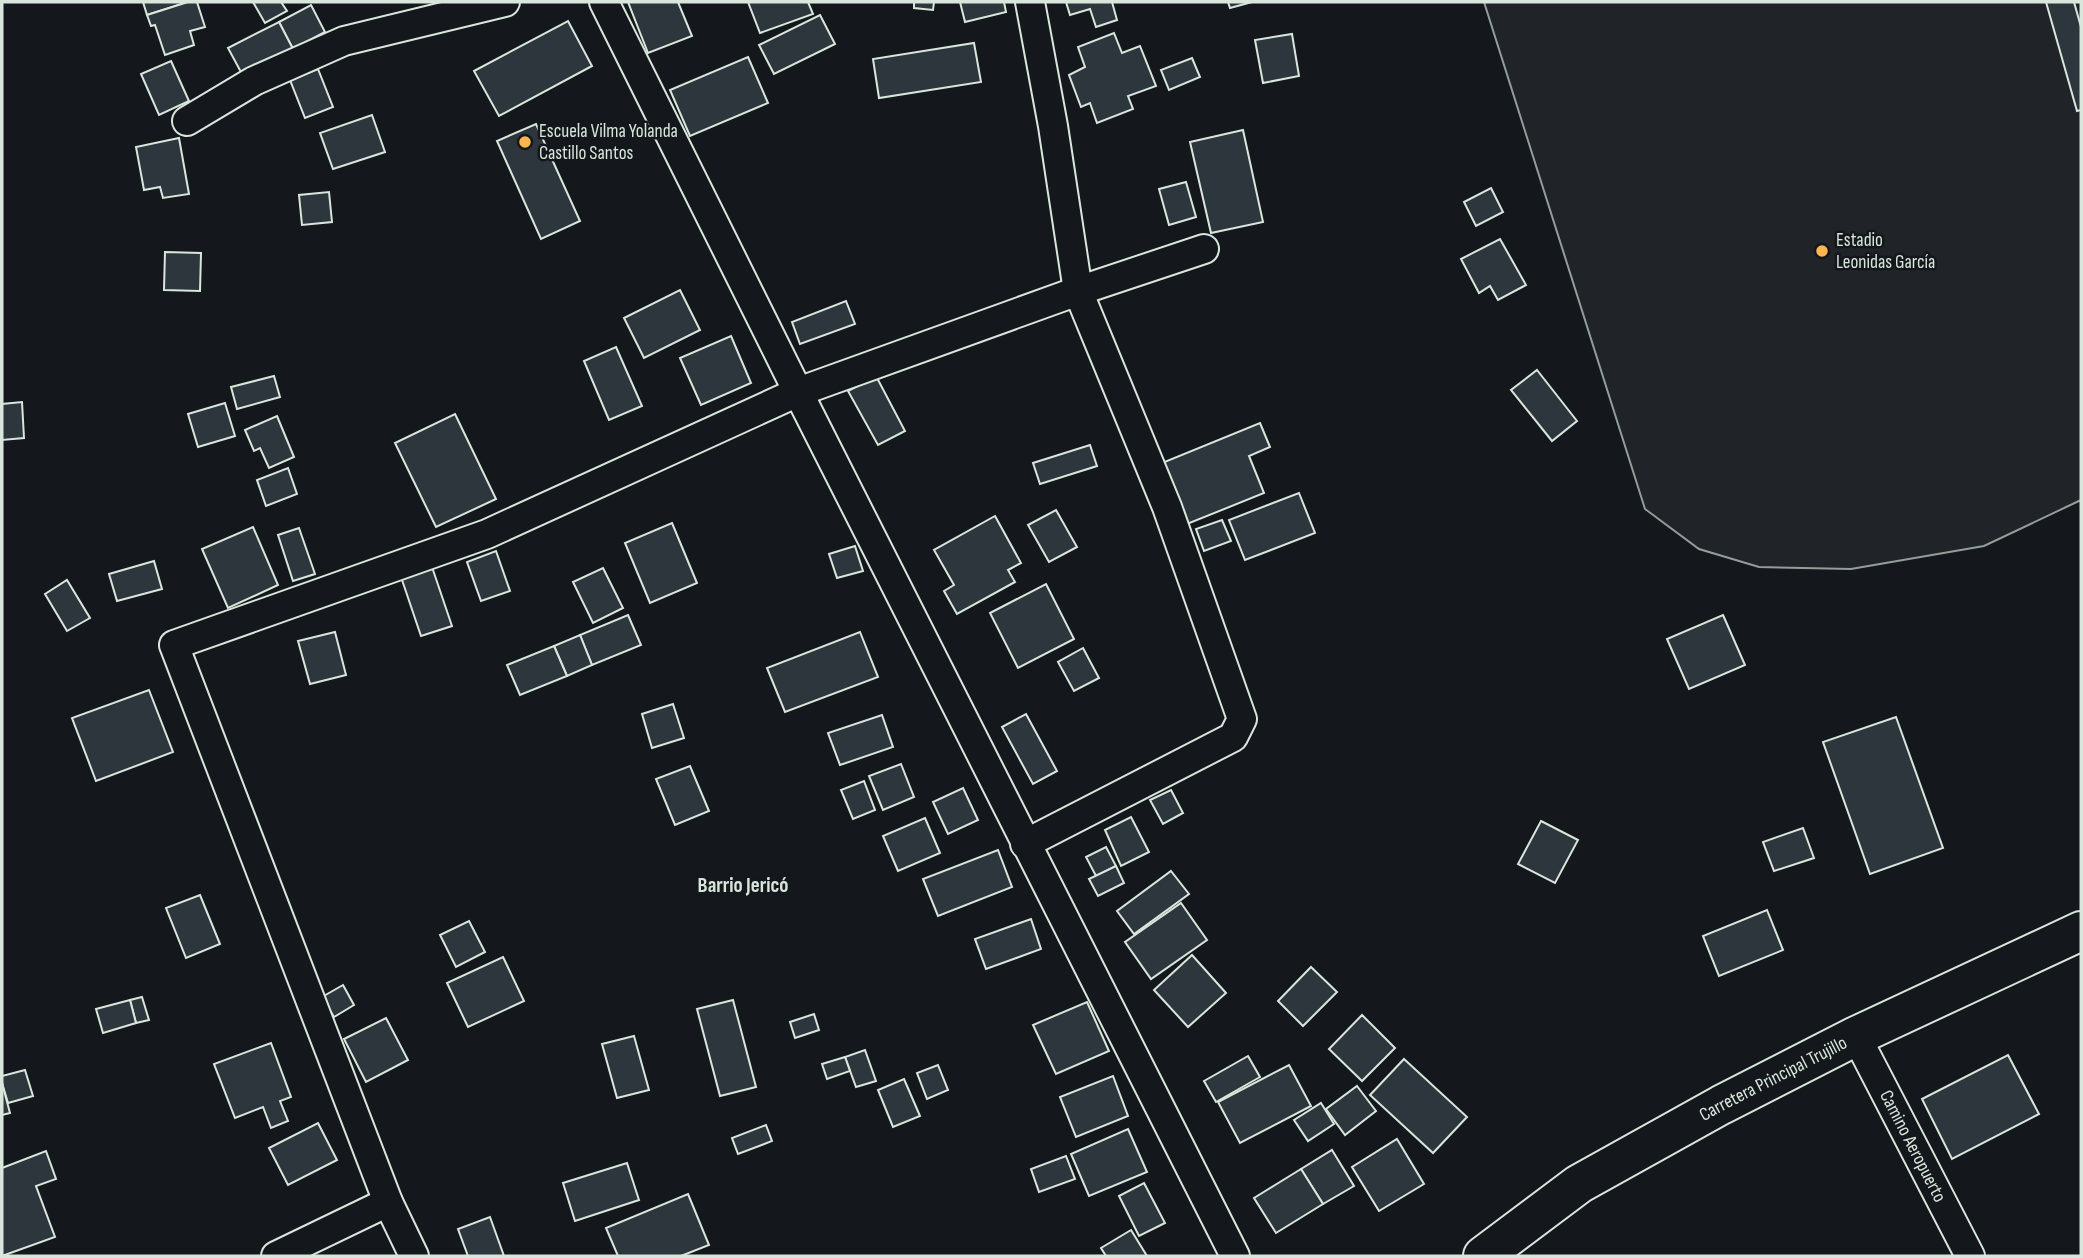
<svg xmlns="http://www.w3.org/2000/svg" width="2083" height="1258" font-family="'Sofia Sans Condensed',sans-serif">
<rect width="100%" height="100%" fill="#14181c"/>
<polygon fill="#202428" stroke="#939e99" stroke-width="2" points="1484,2 2081,2 2081,500 1984,546 1851,569 1759,567 1699,549 1645,509"/>
<g fill="#2c363c" stroke="#d8e6dc" stroke-width="2">
<polygon points="143,2 188,2 147,15"/>
<polygon points="188,2 197,2 205,27 190,31 194,45 165,55 155,25 151,26 147,15"/>
<polygon points="253,2 281,2 287,11 265,23"/>
<polygon points="628,2 678,2 692,36 648,53"/>
<polygon points="748,2 808,2 813,14 760,33"/>
<polygon points="914,2 934,2 933,10 914,8"/>
<polygon points="960,2 1004,2 1006,12 965,22"/>
<polygon points="1066,2 1112,2 1117,20 1096,27 1090,9 1070,15"/>
<polygon points="1228,2 1252,2 1230,8"/>
<polygon points="2046,2 2074,2 2081,27 2081,110 2077,111"/>
<polygon points="311,5 325,32 293,49 279,22"/>
<polygon points="820,15 835,44 774,74 759,45"/>
<polygon points="568,21 592,66 499,116 474,71"/>
<polygon points="279,22 293,49 242,74 228,48"/>
<polygon points="1114,33 1122,53 1140,46 1156,86 1128,96 1133,109 1097,123 1090,103 1081,107 1069,75 1085,67 1078,47"/>
<polygon points="1292,34 1299,76 1263,83 1255,40"/>
<polygon points="974,43 981,82 879,98 873,59"/>
<polygon points="748,57 768,103 690,136 670,90"/>
<polygon points="1192,58 1200,77 1169,90 1161,70"/>
<polygon points="171,61 189,101 159,115 141,74"/>
<polygon points="318,69 333,107 305,118 290,80"/>
<polygon points="372,115 385,152 333,169 320,133"/>
<polygon points="536,124 580,221 541,239 497,141"/>
<polygon points="1243,130 1263,222 1211,233 1190,142"/>
<polygon points="179,138 189,194 163,198 160,187 144,190 136,147"/>
<polygon points="1186,182 1196,217 1169,225 1159,189"/>
<polygon points="1491,188 1503,212 1476,226 1464,202"/>
<polygon points="329,192 332,222 302,225 299,195"/>
<polygon points="1500,239 1526,285 1498,300 1490,286 1479,293 1461,259"/>
<polygon points="165,252 201,253 200,291 164,290"/>
<polygon points="680,290 700,330 644,358 624,318"/>
<polygon points="846,301 855,324 800,344 792,322"/>
<polygon points="731,336 751,383 701,405 680,358"/>
<polygon points="616,347 642,406 609,420 584,361"/>
<polygon points="1537,370 1577,421 1552,441 1511,390"/>
<polygon points="274,376 280,397 237,409 231,387"/>
<polygon points="876,376 905,431 878,445 848,391"/>
<polygon points="22,402 24,438 2,440 2,404"/>
<polygon points="225,403 235,436 198,447 188,414"/>
<polygon points="455,414 496,499 436,527 395,443"/>
<polygon points="277,416 294,457 269,468 260,448 254,451 245,430"/>
<polygon points="1260,423 1270,447 1249,456 1264,493 1187,524 1162,463"/>
<polygon points="1090,445 1097,466 1040,484 1033,463"/>
<polygon points="288,468 297,494 266,506 257,480"/>
<polygon points="1299,493 1315,533 1245,560 1229,520"/>
<polygon points="1056,510 1077,547 1049,562 1028,525"/>
<polygon points="995,516 1021,563 1008,570 1015,582 957,614 944,591 954,585 934,550"/>
<polygon points="1222,520 1231,541 1204,551 1196,529"/>
<polygon points="672,523 697,583 650,603 625,543"/>
<polygon points="253,527 278,585 228,608 202,549"/>
<polygon points="299,528 315,574 293,581 278,535"/>
<polygon points="855,546 863,571 837,578 829,554"/>
<polygon points="496,551 510,591 481,601 467,562"/>
<polygon points="154,561 162,589 117,601 109,574"/>
<polygon points="432,567 452,626 421,636 401,577"/>
<polygon points="603,568 623,608 593,623 573,582"/>
<polygon points="67,580 90,618 67,631 45,594"/>
<polygon points="1046,584 1074,639 1018,668 990,613"/>
<polygon points="628,615 641,645 592,665 580,635"/>
<polygon points="1723,615 1745,665 1689,689 1667,639"/>
<polygon points="335,632 346,675 310,684 298,641"/>
<polygon points="860,632 878,677 785,712 767,668"/>
<polygon points="580,635 592,665 567,676 554,646"/>
<polygon points="554,646 567,676 520,695 507,665"/>
<polygon points="1083,648 1099,678 1074,691 1058,662"/>
<polygon points="149,690 173,752 96,781 72,718"/>
<polygon points="673,704 684,738 652,748 642,714"/>
<polygon points="1026,714 1057,771 1033,784 1002,727"/>
<polygon points="882,715 893,747 840,765 828,733"/>
<polygon points="1896,717 1943,848 1870,874 1823,742"/>
<polygon points="901,764 914,797 883,810 869,776"/>
<polygon points="690,766 709,811 675,825 656,779"/>
<polygon points="864,781 875,810 853,819 841,790"/>
<polygon points="963,788 978,820 948,834 933,802"/>
<polygon points="1171,790 1183,813 1163,824 1150,800"/>
<polygon points="1131,817 1149,852 1121,866 1105,830"/>
<polygon points="925,818 940,853 898,871 883,836"/>
<polygon points="1541,821 1578,840 1555,883 1518,864"/>
<polygon points="1803,828 1814,858 1774,871 1763,842"/>
<polygon points="1106,847 1116,866 1096,876 1086,857"/>
<polygon points="998,850 1012,887 938,916 923,879"/>
<polygon points="1116,866 1124,883 1098,896 1089,879"/>
<polygon points="1171,871 1189,894 1134,934 1117,911"/>
<polygon points="200,895 220,944 186,958 166,908"/>
<polygon points="1181,903 1207,940 1151,979 1125,942"/>
<polygon points="1767,910 1783,950 1719,976 1703,936"/>
<polygon points="1031,919 1041,949 986,969 975,939"/>
<polygon points="469,921 485,952 456,967 440,935"/>
<polygon points="1192,955 1226,993 1188,1027 1154,990"/>
<polygon points="503,957 524,1001 468,1027 447,983"/>
<polygon points="1311,967 1337,992 1303,1026 1278,1001"/>
<polygon points="343,985 354,1005 334,1017 322,997"/>
<polygon points="142,997 149,1020 136,1023 130,1000"/>
<polygon points="130,1000 136,1023 103,1033 96,1009"/>
<polygon points="733,1000 756,1087 720,1096 697,1009"/>
<polygon points="1087,1002 1109,1051 1056,1074 1033,1025"/>
<polygon points="814,1014 819,1030 795,1038 790,1022"/>
<polygon points="1362,1015 1395,1048 1362,1081 1329,1049"/>
<polygon points="386,1018 408,1060 366,1082 344,1039"/>
<polygon points="634,1036 649,1090 617,1098 602,1044"/>
<polygon points="271,1043 291,1097 280,1101 288,1121 271,1128 263,1107 235,1118 214,1064"/>
<polygon points="865,1050 876,1081 856,1087 845,1057"/>
<polygon points="2008,1055 2039,1114 1952,1159 1922,1099"/>
<polygon points="1248,1056 1260,1077 1216,1102 1204,1081"/>
<polygon points="845,1057 850,1071 827,1079 822,1064"/>
<polygon points="1404,1059 1467,1117 1433,1153 1370,1095"/>
<polygon points="938,1065 948,1090 927,1099 917,1073"/>
<polygon points="1289,1065 1311,1106 1240,1143 1218,1102"/>
<polygon points="25,1070 33,1096 8,1103 2,1083 2,1076"/>
<polygon points="1113,1076 1128,1116 1076,1137 1060,1097"/>
<polygon points="904,1079 920,1116 893,1127 878,1090"/>
<polygon points="2,1083 10,1113 2,1115"/>
<polygon points="1357,1086 1376,1111 1345,1135 1326,1109"/>
<polygon points="1321,1103 1334,1124 1308,1141 1294,1120"/>
<polygon points="318,1123 337,1160 288,1185 269,1148"/>
<polygon points="766,1125 772,1141 738,1154 732,1138"/>
<polygon points="1128,1129 1147,1172 1089,1196 1071,1154"/>
<polygon points="1397,1139 1424,1184 1379,1211 1352,1167"/>
<polygon points="1332,1150 1354,1186 1323,1204 1301,1169"/>
<polygon points="46,1151 56,1179 36,1186 55,1237 2,1256 2,1168"/>
<polygon points="1066,1156 1075,1179 1039,1192 1031,1169"/>
<polygon points="627,1163 639,1200 575,1221 563,1183"/>
<polygon points="1301,1169 1323,1204 1276,1233 1254,1198"/>
<polygon points="1144,1183 1165,1223 1139,1236 1119,1196"/>
<polygon points="688,1194 709,1245 681,1256 618,1256 606,1228"/>
<polygon points="490,1217 504,1256 468,1256 458,1229"/>
<polygon points="1131,1230 1147,1256 1106,1256 1101,1248"/>
</g>
<g fill="none" stroke-linecap="round" stroke-linejoin="round">
<g stroke="#d8e6dc" stroke-width="32">
<g id="street">
<polyline points="604,2 798,392 1235,1256"/>
<polyline points="187,121 254,81 344,41 505,2"/>
<polyline points="1025,844 1233,737 1242,719 1167,507 1078,291 1053,126 1030,2"/>
<path id="s1" d="M1856 1036 1970 1256"/>
<polyline points="276,1256 388,1202"/>
<polyline points="414,1256 388,1202 174,645 487,534 798,392 1078,291 1204,249"/>
</g>
</g>
<g stroke="#d8e6dc" stroke-width="42">
<g id="primary">
<path id="s2" d="M1483 1256 1579 1184 1721 1105 1856 1036 2081 931"/>
</g>
</g>
<use href="#street" stroke="#14181c" stroke-width="28"/>
<use href="#primary" stroke="#14181c" stroke-width="38"/>
</g>
<g fill="#ffb74d" stroke="#14181c" stroke-width="2.5">
<circle cx="525" cy="142" r="7"/>
<circle cx="1822" cy="251" r="7"/>
</g>
<g text-anchor="middle" dominant-baseline="central" stroke-width="5" stroke-linejoin="round" paint-order="stroke">
<g font-size="19" fill="#d8e6dc" stroke="#14181c" text-anchor="start">
<text x="539" y="131">Escuela Vilma Yolanda<tspan x="539" dy="22">Castillo Santos</tspan></text>
<text x="1836" y="240">Estadio<tspan x="1836" dy="22">Leonidas García</tspan></text>
</g>
<g font-size="19" fill="#d8e6dc" stroke="#14181c">
<text stroke="none"><textPath href="#s2" startOffset="341">Carretera Principal Trujillo</textPath></text>
<text stroke="none"><textPath href="#s1" startOffset="124">Camino Aeropuerto</textPath></text>
</g>
<g font-size="21" font-weight="bold" fill="#d8e6dc" stroke="#14181c">
<text x="743" y="885">Barrio Jericó</text>
</g>
</g>
<rect width="2083" height="1258" fill="none" stroke="#d8e6dc" stroke-width="7"/>
</svg>
